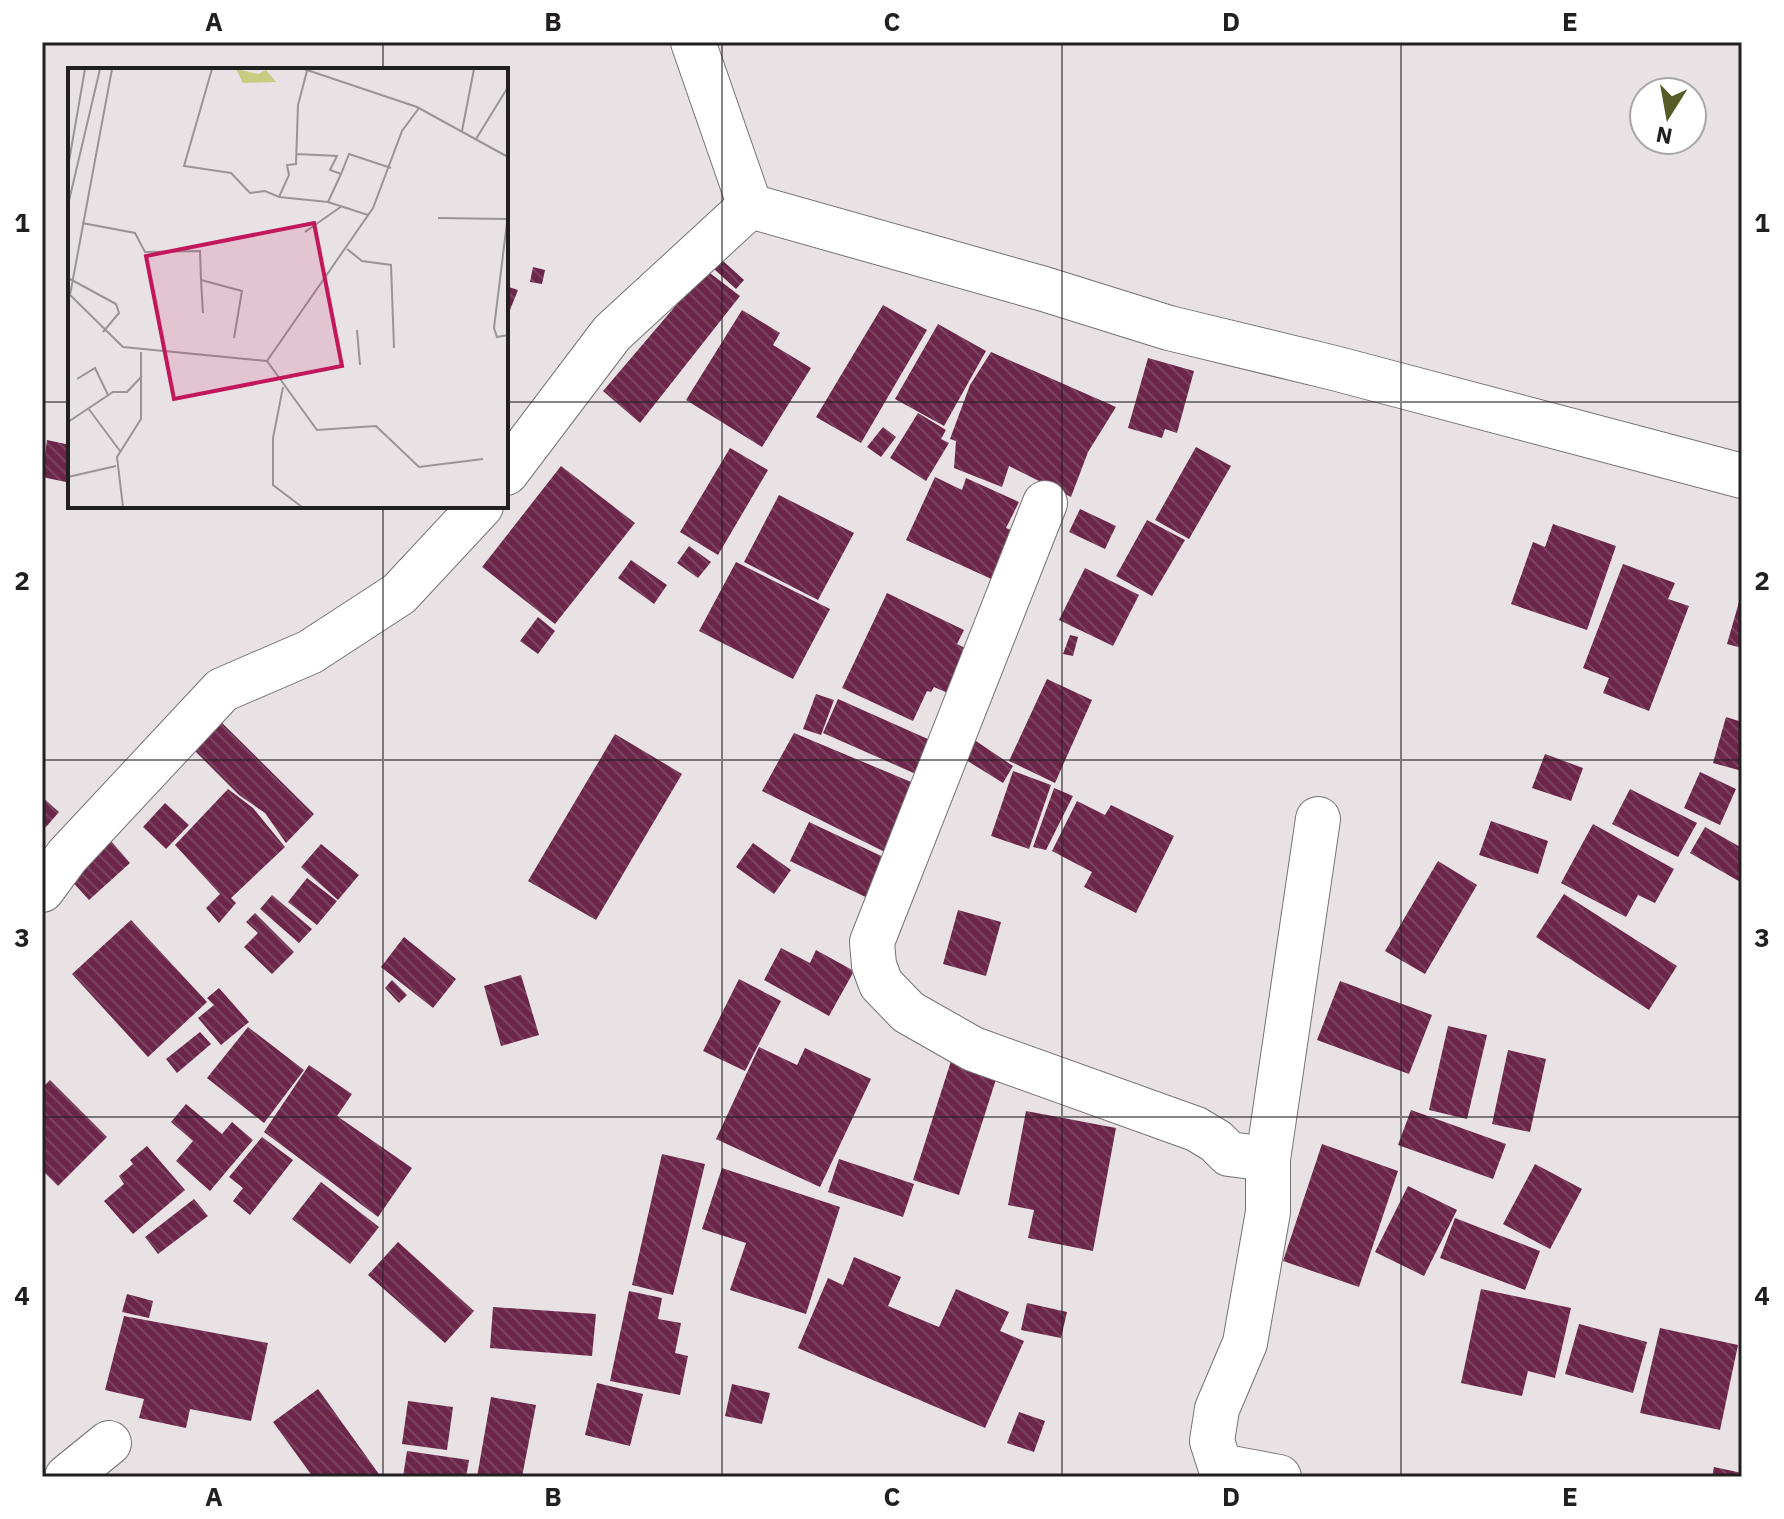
<svg xmlns="http://www.w3.org/2000/svg" width="1784" height="1519" font-family="'IBM Plex Sans',sans-serif">
<defs>
<pattern id="building-back-hatch" width="6" height="6" patternUnits="userSpaceOnUse" patternTransform="scale(2)"><rect width="6" height="6" fill="#6b2649"/><path d="M-1 5l2 2M0 0l6 6M5-1l2 2" fill="none" stroke="#7b4460"/></pattern>
</defs>
<rect width="100%" height="100%" fill="#e9e2e5"/>
<g fill="url(#building-back-hatch)">
<polygon points="722,260 744,280 736,289 714,269"/>
<polygon points="533,267 545,270 542,284 530,282"/>
<polygon points="702,267 740,296 640,423 603,391 678,303 675,297"/>
<polygon points="506,286 518,290 510,310 506,309"/>
<polygon points="883,305 927,330 861,443 816,417"/>
<polygon points="742,310 780,333 773,345 811,368 762,447 686,400"/>
<polygon points="938,324 986,351 944,426 895,399"/>
<polygon points="991,352 1116,407 1088,452 1071,497 1009,466 1002,487 954,468 956,441 950,439 970,385"/>
<polygon points="1148,358 1194,371 1177,433 1165,429 1162,438 1128,428"/>
<polygon points="918,413 946,430 941,439 949,443 926,481 890,458"/>
<polygon points="883,427 896,437 881,457 867,447"/>
<polygon points="47,440 70,445 66,482 42,477"/>
<polygon points="1196,447 1231,466 1189,539 1155,520"/>
<polygon points="730,448 768,470 718,555 680,532"/>
<polygon points="561,466 635,523 555,624 482,567"/>
<polygon points="935,477 962,490 966,478 1019,502 1006,528 1020,533 998,582 906,540"/>
<polygon points="779,495 854,533 818,600 744,562"/>
<polygon points="1080,509 1116,526 1105,549 1069,532"/>
<polygon points="1147,520 1185,540 1152,596 1116,576"/>
<polygon points="1553,524 1616,546 1587,630 1511,604 1533,542 1545,547"/>
<polygon points="689,546 711,562 698,578 677,563"/>
<polygon points="631,560 667,585 654,604 618,578"/>
<polygon points="736,562 830,609 793,679 699,631"/>
<polygon points="1623,564 1675,583 1668,599 1689,606 1649,711 1603,693 1609,678 1583,668"/>
<polygon points="1085,568 1139,595 1113,646 1059,620"/>
<polygon points="887,593 964,630 957,644 971,651 950,694 934,687 931,692 927,691 913,721 842,688"/>
<polygon points="1741,595 1742,596 1742,648 1727,644"/>
<polygon points="538,617 555,631 538,654 520,641"/>
<polygon points="1070,635 1078,637 1073,656 1063,654"/>
<polygon points="1047,679 1092,700 1055,783 1009,761"/>
<polygon points="816,694 834,700 821,735 803,729"/>
<polygon points="838,699 939,744 925,778 823,733"/>
<polygon points="216,717 314,814 286,843 265,813 239,795 192,748"/>
<polygon points="1726,717 1742,722 1742,771 1713,763"/>
<polygon points="794,733 923,787 889,854 762,791"/>
<polygon points="615,734 682,774 596,920 528,881"/>
<polygon points="970,737 1013,766 1003,783 958,755"/>
<polygon points="1545,754 1583,768 1571,801 1532,788"/>
<polygon points="1013,771 1051,785 1029,849 991,836"/>
<polygon points="1700,772 1736,789 1720,825 1684,808"/>
<polygon points="1054,788 1073,796 1046,850 1033,847"/>
<polygon points="228,789 253,808 285,847 231,898 236,903 219,923 206,908 220,894 175,845"/>
<polygon points="1630,789 1697,823 1678,857 1612,824"/>
<polygon points="42,797 59,812 46,827 42,824"/>
<polygon points="1077,801 1105,815 1111,805 1174,836 1136,913 1084,887 1092,872 1052,851"/>
<polygon points="165,803 189,825 166,849 143,827"/>
<polygon points="1491,821 1548,841 1538,874 1479,855"/>
<polygon points="809,822 892,861 874,901 790,861"/>
<polygon points="1593,824 1674,869 1655,903 1638,895 1626,917 1561,883"/>
<polygon points="1705,827 1742,848 1742,883 1690,853"/>
<polygon points="111,841 130,863 89,900 69,878"/>
<polygon points="753,843 791,870 774,894 736,867"/>
<polygon points="321,844 359,875 338,900 301,867"/>
<polygon points="1438,861 1477,885 1425,974 1385,951"/>
<polygon points="307,878 337,901 317,925 288,902"/>
<polygon points="1564,894 1677,966 1649,1010 1536,937"/>
<polygon points="272,895 312,929 299,943 260,909"/>
<polygon points="958,910 1001,922 986,976 943,964"/>
<polygon points="255,913 294,952 272,974 244,947 258,933 246,922"/>
<polygon points="131,920 207,1002 148,1057 72,974"/>
<polygon points="404,937 456,979 433,1008 381,967"/>
<polygon points="781,948 810,963 816,950 854,971 829,1016 764,980"/>
<polygon points="521,975 539,1035 501,1046 484,986"/>
<polygon points="739,979 781,1001 745,1071 703,1051"/>
<polygon points="392,980 407,995 399,1003 385,988"/>
<polygon points="1340,981 1432,1015 1409,1074 1317,1040"/>
<polygon points="219,988 249,1022 221,1045 198,1018 214,1005 207,998"/>
<polygon points="1448,1026 1487,1035 1467,1119 1429,1110"/>
<polygon points="248,1027 304,1070 264,1123 207,1078"/>
<polygon points="200,1032 211,1044 177,1073 166,1059"/>
<polygon points="759,1047 797,1065 805,1048 871,1079 820,1187 716,1139"/>
<polygon points="1508,1050 1546,1059 1530,1132 1492,1124"/>
<polygon points="952,1058 998,1073 959,1195 913,1180"/>
<polygon points="309,1065 352,1094 337,1116 412,1168 378,1217 264,1132"/>
<polygon points="50,1080 107,1137 58,1186 42,1170 42,1088"/>
<polygon points="186,1104 222,1134 232,1122 253,1140 210,1191 176,1161 193,1141 171,1122"/>
<polygon points="1411,1110 1506,1144 1493,1179 1398,1145"/>
<polygon points="1026,1111 1116,1128 1093,1251 1028,1238 1034,1210 1008,1205"/>
<polygon points="262,1137 293,1160 250,1215 233,1201 243,1188 229,1177"/>
<polygon points="1322,1144 1398,1171 1359,1287 1283,1261"/>
<polygon points="147,1146 185,1190 133,1234 104,1201 124,1184 119,1176 133,1164 130,1160"/>
<polygon points="662,1154 705,1164 673,1295 632,1285"/>
<polygon points="839,1159 914,1184 903,1217 828,1192"/>
<polygon points="1535,1164 1582,1189 1550,1249 1503,1224"/>
<polygon points="722,1168 840,1207 806,1314 730,1290 746,1243 702,1229"/>
<polygon points="321,1182 379,1227 350,1264 292,1219"/>
<polygon points="1408,1186 1457,1210 1424,1276 1375,1252"/>
<polygon points="194,1199 208,1216 158,1254 145,1237"/>
<polygon points="1455,1218 1540,1251 1525,1290 1440,1258"/>
<polygon points="398,1242 474,1311 445,1343 368,1275"/>
<polygon points="854,1257 901,1277 888,1306 939,1327 956,1289 1009,1312 1000,1331 1024,1341 985,1428 798,1348 828,1278 843,1285"/>
<polygon points="1481,1289 1571,1308 1555,1378 1528,1371 1522,1396 1461,1383"/>
<polygon points="629,1291 662,1298 658,1319 681,1323 675,1353 688,1356 680,1395 610,1381"/>
<polygon points="127,1294 153,1301 149,1318 122,1312"/>
<polygon points="1027,1303 1067,1312 1061,1338 1021,1330"/>
<polygon points="493,1307 596,1314 592,1356 490,1348"/>
<polygon points="124,1316 268,1343 251,1421 190,1409 186,1428 139,1418 144,1399 105,1390"/>
<polygon points="1579,1324 1647,1342 1633,1393 1565,1374"/>
<polygon points="1660,1328 1738,1345 1720,1430 1640,1413"/>
<polygon points="597,1383 643,1394 630,1446 585,1435"/>
<polygon points="732,1384 770,1393 762,1424 725,1416"/>
<polygon points="318,1389 381,1477 313,1477 273,1422"/>
<polygon points="491,1397 536,1405 522,1477 477,1477"/>
<polygon points="408,1401 453,1407 447,1450 402,1444"/>
<polygon points="1019,1412 1045,1421 1034,1452 1007,1443"/>
<polygon points="407,1451 469,1460 466,1477 403,1477"/>
<polygon points="1714,1467 1742,1473 1742,1477 1712,1477"/>
</g>
<g fill="none" stroke-linecap="round" stroke-linejoin="round">
<g stroke="#777174" stroke-width="46">
<g id="minor">
<polyline points="693,42 750,206"/>
<polyline points="750,206 1044,289 1169,328 1334,368 1742,476"/>
<polyline points="506,473 612,333 750,206"/>
<polyline points="1045,503 872,942 874,965 881,984 908,1012 973,1049 1196,1129 1216,1141 1229,1154 1268,1159 1268,1212 1245,1343 1217,1409 1212,1441 1220,1466 1279,1477"/>
<polyline points="42,890 67,856 222,690 310,652 399,594 481,506"/>
<polyline points="1268,1159 1318,819"/>
<polyline points="67,1477 109,1443"/>
</g>
</g>
<use href="#minor" stroke="#fff" stroke-width="44"/>
</g>
<path fill="none" stroke="#221f20" stroke-width="2" stroke-opacity="0.55" d="M383 42V70M722 42V1477M1062 42V1477M1401 42V1477M42 402H70M506 402H1742M383 506V1477M42 760H1742M42 1117H1742"/>
<g transform="translate(68 68)">
<rect width="440" height="440" fill="#e9e2e5"/>
<path d="M168 1 190 6 198 2 208 14 175 15Z" fill="#c6cc82"/>
<path fill="none" stroke="#999496" stroke-width="2" d="M44 1 2 227 55 279 199 293M144 1 116 98 163 105 182 125 197 123 211 129 221 107 219 97 228 96 230 37 239 3M236 1 349 39 440 89M394 63 406 1M408 71 440 19M228 86 269 88 262 102 273 106 281 86 323 100M0 99 17 1M211 129 260 134 300 147M260 134 273 106M0 137 32 1M440 146 426 260 429 269 440 267M370 150 439 151M14 155 67 165 77 184 132 183 133 212 174 223 166 270M237 164 274 138M279 181 294 193 323 197 326 280M2 211 48 236 51 245 35 264M133 212 135 245M289 262 292 297M199 293 305 140 334 63 351 40M199 293 249 362 308 358 351 399 415 391M9 311 27 300 40 327M215 319 205 370V417L234 439M20 340 52 383M0 354 45 324H59L74 308M0 409 48 398M55 439 49 389 73 351V284"/>
<path fill="#c2185b" fill-opacity="0.15" stroke="#c2185b" stroke-width="4" d="M246 155 274 298 106 331 78 188Z"/>
<rect width="440" height="440" fill="none" stroke="#221f20" stroke-width="4"/>
</g>
<rect width="1784" height="1519" fill="none" stroke="#ffffff" stroke-width="88"/>
<g transform="translate(1668 116) rotate(191)"><circle r="38" fill="#ffffff" stroke="#a7a5a6" stroke-width="2"/>
<path d="M0-6L14 30L0 20L-14 30Z" fill="#575b28"/>
<text y="-12" font-size="22" font-weight="bold" text-anchor="middle" fill="#221f20">N</text>
</g>
<rect x="44" y="44" width="1696" height="1431" fill="none" stroke="#221f20" stroke-width="3"/>
<g font-size="26" text-anchor="middle" font-weight="bold" fill="#221f20">
<text x="214" y="31">A</text>
<text x="553" y="31">B</text>
<text x="892" y="31">C</text>
<text x="1231" y="31">D</text>
<text x="1570" y="31">E</text>
<text x="22" y="232">1</text>
<text x="1762" y="232">1</text>
<text x="22" y="590">2</text>
<text x="1762" y="590">2</text>
<text x="22" y="947">3</text>
<text x="1762" y="947">3</text>
<text x="22" y="1305">4</text>
<text x="1762" y="1305">4</text>
<text x="214" y="1506">A</text>
<text x="553" y="1506">B</text>
<text x="892" y="1506">C</text>
<text x="1231" y="1506">D</text>
<text x="1570" y="1506">E</text>
</g>
</svg>
